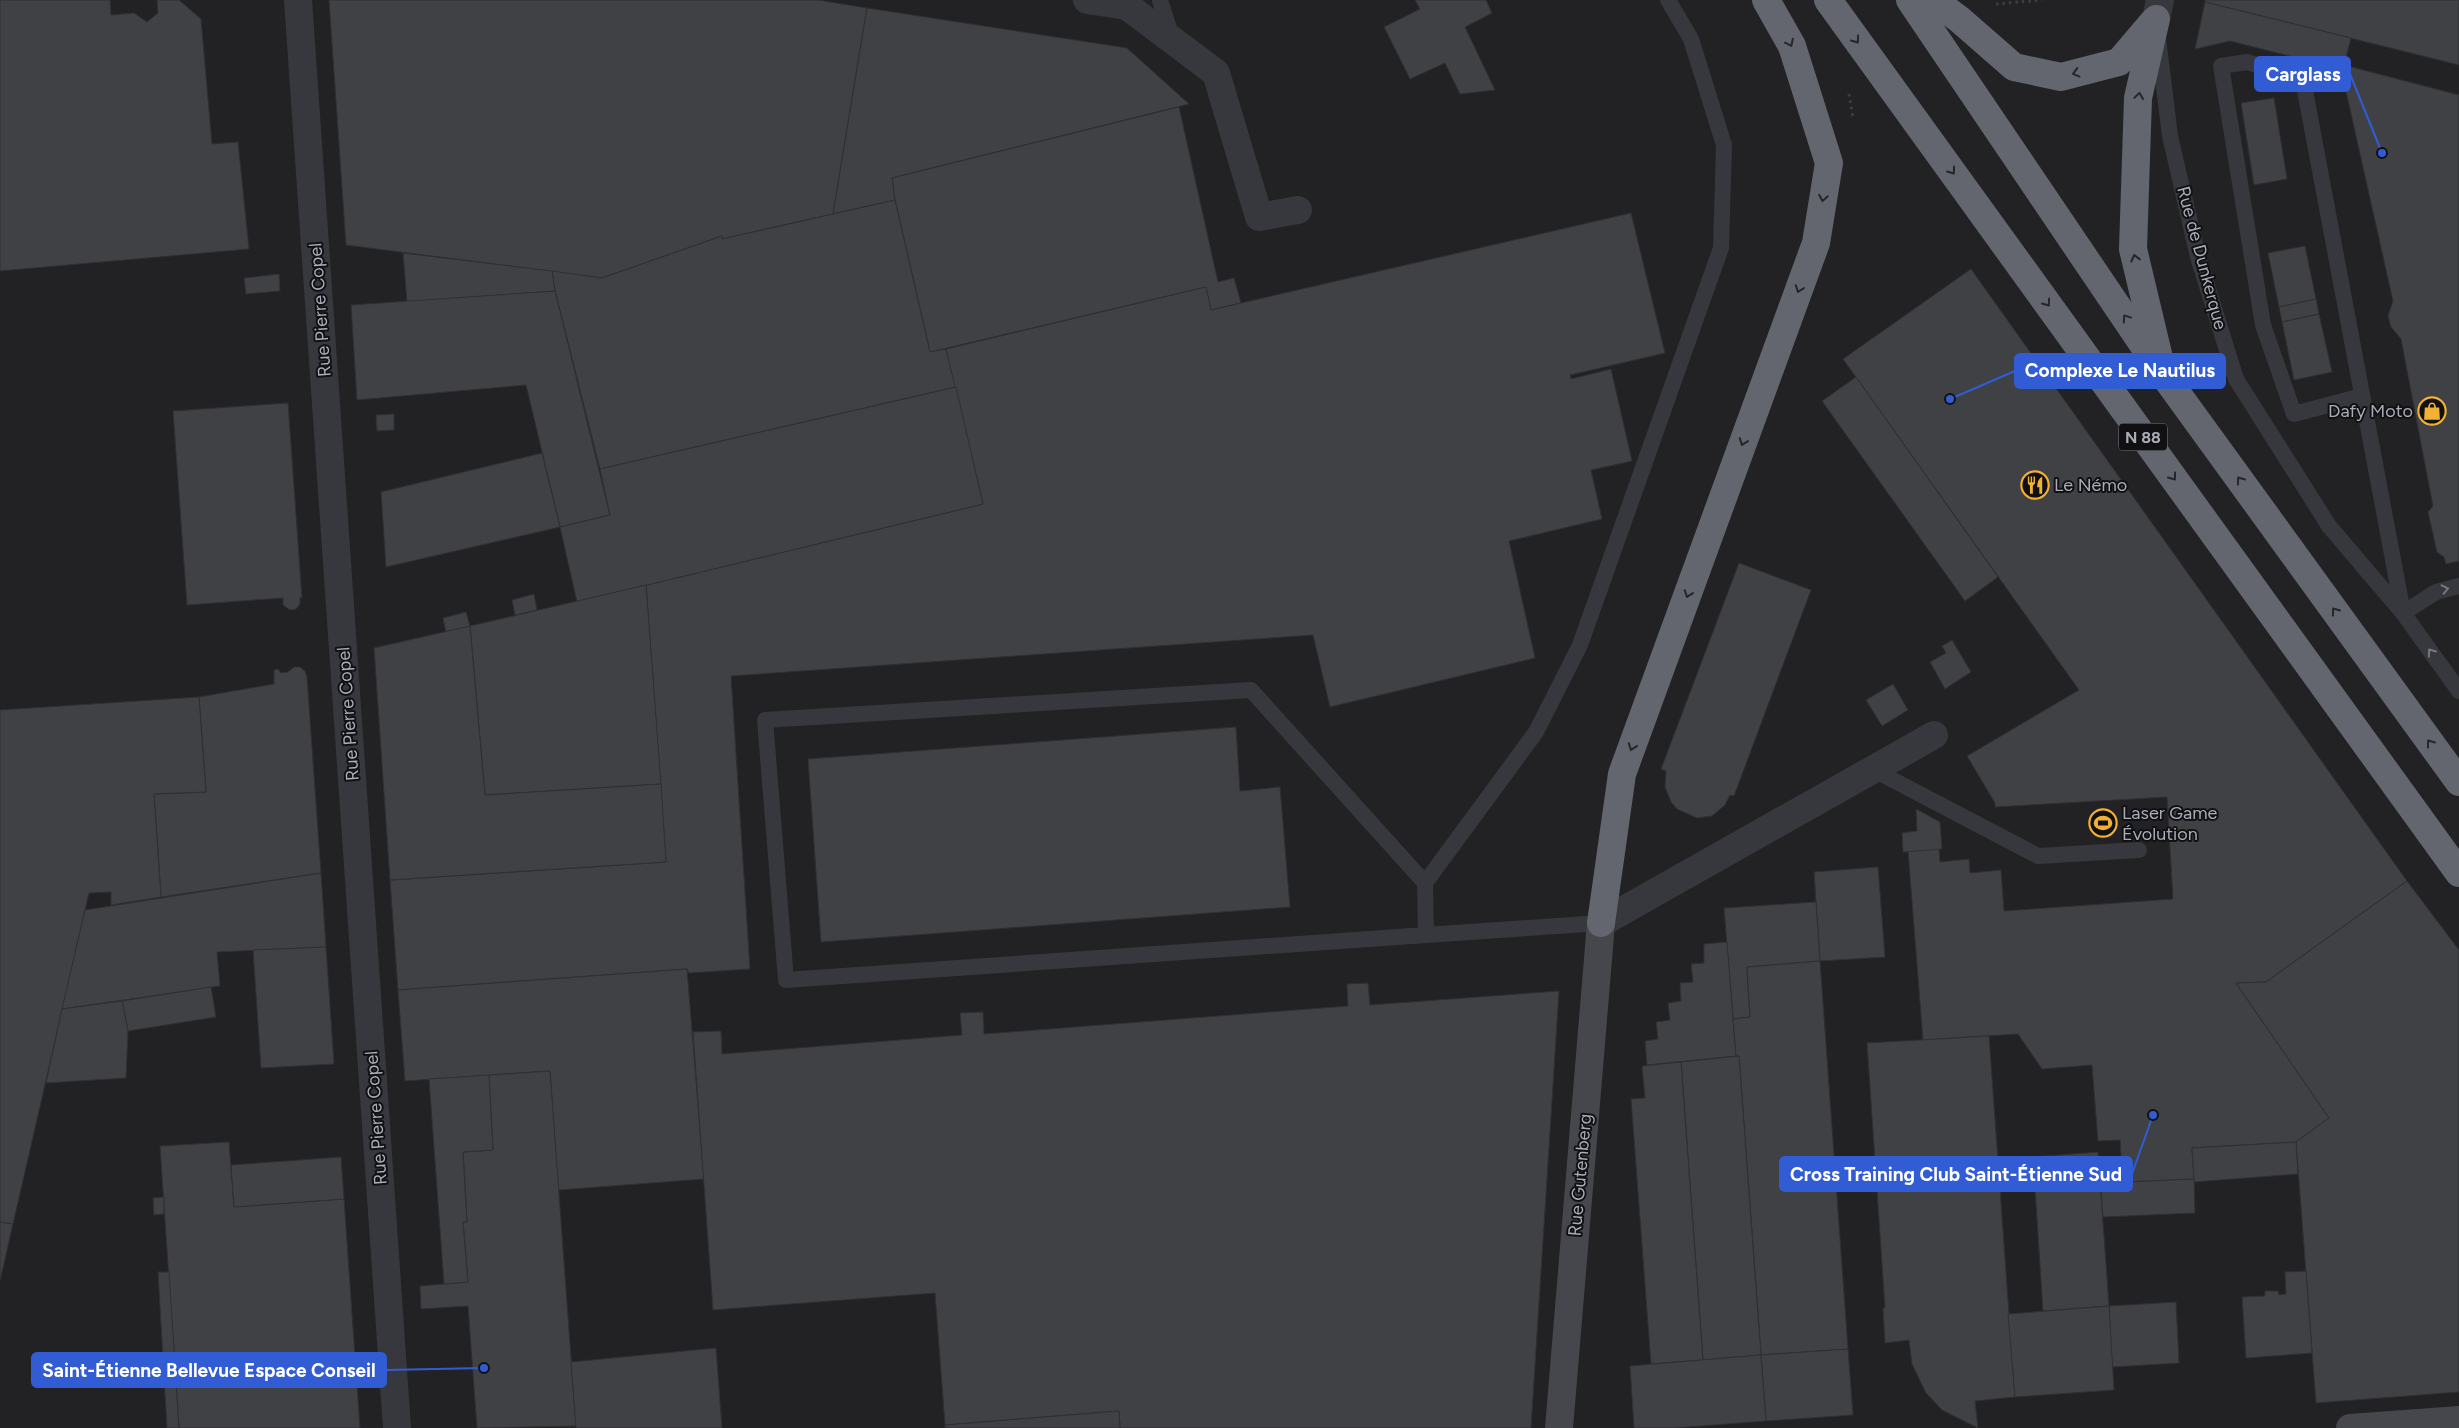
<svg xmlns="http://www.w3.org/2000/svg" width="2459" height="1428" font-family="Figtree,sans-serif">
<rect width="100%" height="100%" fill="#161618"/>
<rect fill="#222225" x="0" y="0" width="2459" height="1428"/>
<g fill="#404145" stroke="#303034">
<polygon points="0,0 110,0 111,15 134,13 147,22 158,13 157,0 179,0 201,19 212,144 238,142 249,249 0,271"/>
<polygon points="329,0 818,0 867,8 833,214 722,239 722,236 602,278 346,245"/>
<polygon points="1415,0 1486,0 1492,13 1465,27 1495,90 1460,94 1445,63 1410,79 1384,27 1420,9"/>
<polygon points="2205,0 2459,0 2459,65 2205,2"/>
<polygon points="2205,2 2351,38 2344,65 2459,95 2459,561 2446,564 2444,557 2437,552 2428,512 2433,506 2401,339 2391,327 2388,316 2393,301 2341,69 2230,41 2195,49"/>
<polygon points="867,8 1127,48 1189,104 892,178 895,200 833,214"/>
<polygon points="2274,98 2287,179 2254,185 2241,103"/>
<polygon points="1179,107 1218,282 1234,278 1241,303 1211,310 1206,287 930,352 895,200 892,178"/>
<polygon points="895,200 930,352 946,349 956,387 600,469 555,291 552,271 602,278 722,236 722,239"/>
<polygon points="1631,213 1665,353 1570,375 1571,379 1611,369 1632,461 1591,470 1602,519 1509,541 1535,658 1330,707 1313,635 731,676 750,969 689,973 687,969 398,990 390,880 666,862 646,585 983,504 946,349 1206,287 1211,310"/>
<polygon points="2305,246 2316,299 2279,307 2268,253"/>
<polygon points="403,253 552,271 555,291 407,302"/>
<polygon points="1971,269 2407,881 2266,982 2236,983 2329,1118 2296,1142 2192,1148 2194,1179 2127,1182 2128,1186 2123,1187 2120,1140 2098,1141 2092,1065 2042,1069 2018,1034 1923,1040 1908,851 1939,848 1940,862 1969,859 1970,873 2001,870 2004,911 2173,899 2167,797 1995,807 1995,803 1967,756 2079,690 1843,359"/>
<polygon points="279,274 280,291 246,294 244,278"/>
<polygon points="555,291 610,515 560,527 526,385 357,400 351,305"/>
<polygon points="2316,299 2319,314 2282,322 2279,307"/>
<polygon points="2319,314 2332,372 2294,380 2282,322"/>
<polygon points="1856,377 1998,577 1965,601 1822,401"/>
<polygon points="956,387 983,504 577,602 560,527 610,515 600,469"/>
<polygon points="288,403 302,598 300,597 300,604 296,609 290,610 283,605 283,598 187,605 173,411"/>
<polygon points="394,414 394,430 377,431 376,415"/>
<polygon points="542,453 560,527 386,567 381,492"/>
<polygon points="1739,563 1811,590 1734,796 1730,795 1725,805 1712,816 1697,818 1677,809 1671,802 1665,787 1666,771 1661,769"/>
<polygon points="646,585 661,784 485,795 470,626"/>
<polygon points="534,594 537,610 515,615 512,600"/>
<polygon points="466,612 470,626 446,632 443,618"/>
<polygon points="470,626 485,795 661,784 666,862 390,880 374,648"/>
<polygon points="1952,640 1971,672 1945,689 1930,662 1946,653 1942,646"/>
<polygon points="294,667 300,667 305,671 307,677 321,873 161,897 154,794 206,792 199,697 274,684 274,670 278,669 281,673 288,672"/>
<polygon points="1893,684 1908,710 1882,726 1866,700"/>
<polygon points="199,697 206,792 154,794 161,897 111,905 111,892 89,893 13,1224 0,1222 0,710"/>
<polygon points="1236,727 1240,791 1280,787 1290,907 821,942 808,759"/>
<polygon points="1916,809 1940,822 1942,849 1903,852 1902,833 1917,831"/>
<polygon points="1878,867 1885,957 1820,961 1814,872"/>
<polygon points="321,873 326,947 217,952 220,986 62,1009 85,910"/>
<polygon points="2407,881 2459,950 2459,1392 2316,1403 2296,1142 2329,1118 2236,983 2266,982"/>
<polygon points="1816,902 1820,961 1747,967 1750,1017 1733,1019 1724,908"/>
<polygon points="1727,942 1736,1056 1647,1065 1645,1041 1658,1039 1656,1022 1670,1020 1668,1003 1681,1001 1680,983 1693,982 1691,964 1704,963 1704,944"/>
<polygon points="326,947 334,1064 261,1068 253,950"/>
<polygon points="1820,961 1848,1349 1761,1355 1739,1056 1736,1056 1733,1019 1750,1017 1747,967"/>
<polygon points="687,969 704,1179 558,1190 550,1071 405,1081 398,990"/>
<polygon points="1368,983 1370,1005 1559,991 1531,1428 1120,1428 1119,1411 945,1425 935,1293 713,1310 693,1032 721,1031 722,1054 962,1035 960,1013 983,1012 984,1034 1348,1006 1347,984"/>
<polygon points="211,987 216,1017 128,1031 122,1001"/>
<polygon points="122,1001 128,1031 126,1078 46,1083 62,1009"/>
<polygon points="1989,1036 2015,1397 1975,1401 1978,1428 1942,1410 1926,1393 1912,1364 1909,1340 1885,1343 1883,1308 1885,1308 1867,1043"/>
<polygon points="1739,1056 1761,1355 1703,1360 1681,1062"/>
<polygon points="1681,1062 1703,1360 1651,1364 1631,1099 1645,1098 1642,1066"/>
<polygon points="550,1071 576,1426 477,1428 468,1306 421,1309 420,1286 468,1282 463,1222 467,1222 463,1152 493,1150 489,1075"/>
<polygon points="489,1075 493,1150 463,1152 467,1222 463,1222 468,1282 444,1284 429,1079"/>
<polygon points="229,1142 234,1207 344,1199 360,1428 179,1428 160,1146"/>
<polygon points="2296,1142 2298,1174 2194,1182 2192,1148"/>
<polygon points="2098,1152 2109,1306 2043,1311 2033,1157"/>
<polygon points="341,1157 344,1199 234,1207 231,1165"/>
<polygon points="2194,1179 2195,1213 2103,1217 2101,1188 2128,1186 2127,1182"/>
<polygon points="164,1197 164,1214 154,1215 153,1198"/>
<polygon points="0,1222 13,1224 0,1281"/>
<polygon points="2306,1271 2312,1353 2246,1358 2242,1297 2265,1296 2265,1291 2278,1291 2279,1295 2286,1294 2285,1272"/>
<polygon points="158,1272 169,1272 179,1428 167,1428"/>
<polygon points="2176,1302 2179,1363 2112,1367 2109,1306"/>
<polygon points="2109,1306 2114,1390 2015,1397 2008,1314"/>
<polygon points="716,1348 722,1428 576,1428 571,1362"/>
<polygon points="1848,1349 1853,1415 1766,1421 1761,1355"/>
<polygon points="1761,1355 1766,1421 1675,1428 1634,1428 1630,1366"/>
<polygon points="1119,1411 1120,1428 945,1428 945,1425"/>
</g>
<g fill="none" stroke-linecap="round" stroke-linejoin="round">
<g stroke="#3d3f44" stroke-width="3" stroke-dasharray="2.5 4" stroke-linecap="butt">
<polyline points="1996,4 2042,0"/>
<polyline points="1849,94 1853,118"/>
</g>
<g stroke="#37383d" stroke-width="16">
<polyline points="1160,0 1172,38"/>
<polyline points="2158,38 2170,136 2198,257 2236,379 2329,526 2403,613 2459,691"/>
<polyline points="2362,396 2294,414 2263,325 2221,66 2247,62 2303,80 2403,613"/>
<polyline points="2403,613 2436,592 2459,586"/>
<polyline points="1872,769 2038,856 2139,850"/>
<polyline points="1425,883 1536,732 1580,645 1721,248 1724,145 1691,39 1668,0"/>
<polyline points="1426,935 1425,883 1251,690 765,720 786,980 1426,935 1601,923"/>
</g>
<g stroke="#37383d" stroke-width="28">
<polyline points="298,0 397,1428"/>
<polyline points="1087,0 1127,6 1216,73 1259,217 1298,210"/>
<polyline points="2156,19 2160,0"/>
<polyline points="1601,923 1934,735"/>
</g>
<g stroke="#45474d" stroke-width="28">
<polyline points="1559,1428 1601,923"/>
<polyline points="2350,1428 2459,1420"/>
</g>
<g stroke="#63666e" stroke-width="28">
<polyline points="1828,0 2459,873"/>
<polyline points="1910,0 2163,374 2459,782"/>
<polyline points="1933,0 1959,19 2014,67 2061,77 2119,62 2153,22"/>
<polyline points="2156,19 2138,98 2133,249 2159,358"/>
<polyline points="1601,923 1622,774 1816,243 1829,163 1792,46 1766,0"/>
</g>
</g>
<defs><path id="oneway-chevron" d="M-2-3.5L2.5 0L-2 3.5" fill="none" stroke-width="1.6" stroke-linecap="round" stroke-linejoin="round" transform="scale(1.25)"/></defs>
<g stroke="#26262a">
<use href="#oneway-chevron" transform="translate(1856 40) rotate(54)"/>
<use href="#oneway-chevron" transform="translate(1790 43) rotate(64)"/>
<use href="#oneway-chevron" transform="translate(2076 73) rotate(165)"/>
<use href="#oneway-chevron" transform="translate(2139 96) rotate(-82)"/>
<use href="#oneway-chevron" transform="translate(1952 171) rotate(54)"/>
<use href="#oneway-chevron" transform="translate(1823 198) rotate(99)"/>
<use href="#oneway-chevron" transform="translate(2135 258) rotate(-104)"/>
<use href="#oneway-chevron" transform="translate(1799 289) rotate(110)"/>
<use href="#oneway-chevron" transform="translate(2047 303) rotate(54)"/>
<use href="#oneway-chevron" transform="translate(2126 318) rotate(-124)"/>
<use href="#oneway-chevron" transform="translate(1743 442) rotate(110)"/>
<use href="#oneway-chevron" transform="translate(2173 477) rotate(54)"/>
<use href="#oneway-chevron" transform="translate(2240 480) rotate(-126)"/>
<use href="#oneway-chevron" transform="translate(1688 594) rotate(110)"/>
<use href="#oneway-chevron" transform="translate(2335 611) rotate(-126)"/>
<use href="#oneway-chevron" transform="translate(2430 743) rotate(-126)"/>
<use href="#oneway-chevron" transform="translate(1632 747) rotate(110)"/>
</g>
<g stroke="#757881">
<use href="#oneway-chevron" transform="translate(2445 589) rotate(-13)"/>
<use href="#oneway-chevron" transform="translate(2431 652) rotate(-126)"/>
</g>
<defs>
<g id="shop-ring" transform="scale(1.4375)"><circle r="9.5" fill="#111113" stroke="#f2b134" stroke-width="1.5"/><path d="M-5-2.5h2.3a2.7 3.5 0 0 1 5.4 0H5L5.5 6h-11ZM-1.5-2.5h3a1.5 2.3 0 0 0-3 0Z" fill="#f2b134"/></g>
<g id="restaurant-ring" transform="scale(1.4375)"><circle r="9.5" fill="#111113" stroke="#f2b134" stroke-width="1.5"/><path d="M-5-6h1v4h1v-4h1v4h1v-4h1v5L-1.5 .5V6h-2V.5L-5-1ZM5-6V6H3V1.5H1.5Q1.5-4 5-6Z" fill="#f2b134"/></g>
<g id="stadium-ring" transform="scale(1.4375)"><circle r="9.5" fill="#111113" stroke="#f2b134" stroke-width="1.5"/><path d="M0-5a6.5 5 0 1 0 0 10a6.5 5 0 1 0 0-10ZM-3.5-1.8h7v3.6h-7Z" fill="#f2b134"/></g>
</defs>
<g fill-rule="evenodd">
<use href="#shop-ring" x="2432" y="411"/>
<use href="#restaurant-ring" x="2035" y="485"/>
<use href="#stadium-ring" x="2103" y="823"/>
</g>
<g text-anchor="middle" dominant-baseline="central" stroke-width="4" stroke-linejoin="round" paint-order="stroke">
<rect fill="#111113" stroke="#7b7e86" stroke-width="1" x="2119" y="423.5" width="48" height="27" rx="4"/>
<g font-size="16" font-weight="bold" fill="#a8adb8">
<text x="2143" y="437">N 88</text>
</g>
<g font-size="18" fill="#a8adb8" stroke="#111113">
<text transform="translate(2202 258) rotate(75)">Rue de Dunkerque</text>
<text transform="translate(320 310) rotate(-94)">Rue Pierre Copel</text>
<text transform="translate(348 714) rotate(-94)">Rue Pierre Copel</text>
<text transform="translate(376 1118) rotate(-94)">Rue Pierre Copel</text>
<text transform="translate(1580 1175) rotate(-85)">Rue Gutenberg</text>
</g>
<g font-size="18" fill="#a8adb8" stroke="#111113" text-anchor="start">
<text x="2413" y="411" text-anchor="end">Dafy Moto</text>
<text x="2054" y="485">Le Némo</text>
<text x="2122" y="813">Laser Game<tspan x="2122" dy="21">Évolution</tspan></text>
</g>
</g>
<path fill="none" stroke="#325cd3" stroke-width="2" d="M2382 153L2350 74M1950 399L2015 371M2153 1115L2132 1174M484 1368L386 1370"/>
<g fill="#325cd3" stroke="#111113" stroke-width="2">
<circle cx="2382" cy="153" r="5"/>
<circle cx="1950" cy="399" r="5"/>
<circle cx="2153" cy="1115" r="5"/>
<circle cx="484" cy="1368" r="5"/>
</g>
<g fill="#325cd3" stroke="#325cd3" stroke-width="2">
<rect x="2255" y="57" width="95" height="34" rx="5"/>
<rect x="2015" y="354" width="210" height="34" rx="5"/>
<rect x="1780" y="1157" width="352" height="34" rx="5"/>
<rect x="32" y="1353" width="354" height="34" rx="5"/>
</g>
<g font-size="19" text-anchor="middle" font-weight="bold" fill="#fff">
<text x="2303" y="81">Carglass</text>
<text x="2120" y="377">Complexe Le Nautilus</text>
<text x="1956" y="1181">Cross Training Club Saint-Étienne Sud</text>
<text x="209" y="1377">Saint-Étienne Bellevue Espace Conseil</text>
</g>
</svg>
